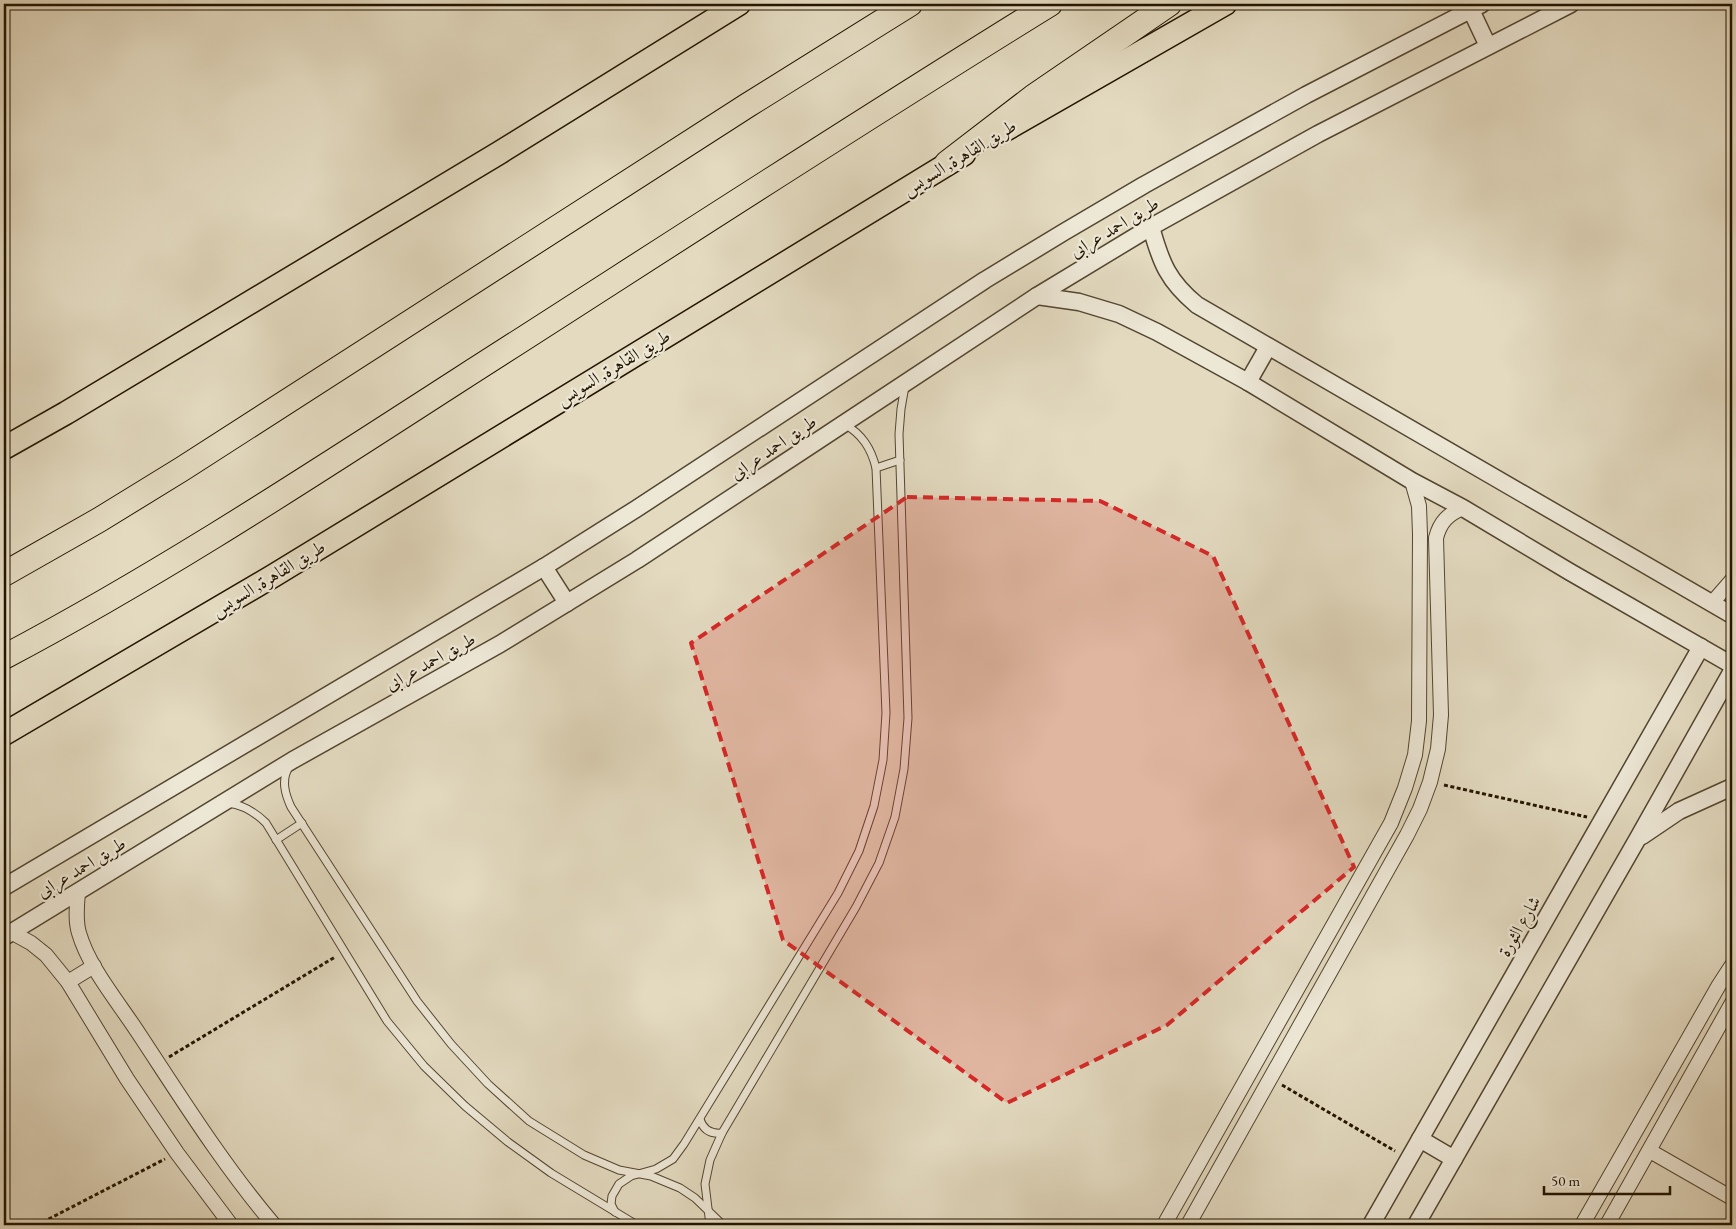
<svg xmlns="http://www.w3.org/2000/svg" width="1736" height="1229" font-family="'EB Garamond',Amiri,serif">
<rect width="100%" height="100%" fill="#e3dac0"/>
<filter id="stains"><feTurbulence type="fractalNoise" baseFrequency=".004" numOctaves="4"/><feColorMatrix values="0 0 0 0 .2 0 0 0 0 .09 0 0 0 0 .02 0 0 0 .5 -.17"/></filter>
<radialGradient id="worn" r=".72"><stop offset=".6" stop-color="#630" stop-opacity="0"/><stop offset="1" stop-color="#630" stop-opacity=".3"/></radialGradient>
<g fill="none" stroke-linecap="round" stroke-linejoin="round">
<g stroke="#534630" stroke-width="9">
<g id="service">
<polyline points="876,468 900,460"/>
<path d="M289 767C281 780 285 794 291 807L417 1001 451 1044 488 1084 529 1121 584 1155 619 1170 651 1176 680 1188 695 1198 723 1225"/>
<path d="M228 803C244 805 255 812 266 823L387 1021 424 1066 465 1106 508 1142 551 1173 637 1225"/>
<polyline points="276,840 302,823"/>
<path d="M700 1119C703 1130 711 1134 722 1133"/>
<path d="M615 1212 611 1204 612 1196 619 1184 631 1176 656 1169 673 1159 684 1144 838 893 859 851 874 806 883 760 886 713 876 468C871 448 862 434 844 424"/>
<polyline points="710,1225 705,1184 710,1160 722,1133 856,907 879,863 895,817 904,769 908,718 899,434 901,409 905,386"/>
</g>
</g>
<g stroke="#534630" stroke-width="16">
<g id="minor">
<polyline points="1712,603 1732,580"/>
<path d="M78 892C77 905 75 920 79 933 89 968 119 1003 139 1034 182 1099 223 1165 274 1225"/>
<polyline points="11,932 31,943 46,955 68,982 127,1079 177,1153 231,1225"/>
<polyline points="68,982 94,966"/>
<polyline points="1650,1151 1732,1198"/>
<polyline points="1164,1225 1391,823 1405,788 1415,755 1419,721 1420,534 1419,506 1412,481"/>
<path d="M1188 1225 1407 835 1420 809 1430 782 1438 749 1441 715 1436 538C1440 522 1448 514 1463 508"/>
<polyline points="1582,1225 1719,985 1732,965"/>
<polyline points="1607,1225 1732,1003"/>
</g>
</g>
<g stroke="#534630" stroke-width="19">
<g id="tertiary">
<polyline points="1471,10 1488,46"/>
<path d="M1151 227C1161 263 1168 281 1197 305L1732 615"/>
<polyline points="1037,296 1079,302 1119,314 1157,332 1248,382 1412,481 1463,508 1570,572 1732,665"/>
<polyline points="1248,382 1268,347"/>
<polyline points="544,567 567,603"/>
<polyline points="1642,836 1679,811 1732,787"/>
<polyline points="4,887 544,567 636,509 985,280 1064,232 1144,185 1306,95 1482,4"/>
<polyline points="4,937 293,760 500,644 637,560 1037,296 1151,227 1318,134 1571,4"/>
<polyline points="1420,1139 1454,1159"/>
<polyline points="1371,1225 1701,647"/>
<polyline points="1416,1225 1638,838 1732,671"/>
</g>
</g>
<g stroke="#231400" stroke-width="25">
<g id="trunk">
<polyline points="998,134 1225,4"/>
<polyline points="4,448 66,413 499,153 739,4"/>
<polyline points="4,734 273,576 964,154"/>
</g>
</g>
<g stroke="#231400" stroke-width="26">
<g id="motorway">
<polyline points="947,163 1033,97 1169,4"/>
<polyline points="4,574 99,520 182,469 748,105 910,4"/>
<path d="M4 657C161 574 310 476 459 380 656 254 852 126 1050 4"/>
</g>
</g>
<g stroke="#231400" stroke-width="3" stroke-dasharray="4 2.5" stroke-linecap="butt">
<polyline points="1444,785 1587,817"/>
<polyline points="169,1057 335,957"/>
<polyline points="1282,1085 1395,1151"/>
<polyline points="37,1225 165,1159"/>
</g>
<use href="#service" stroke="#ede7d6" stroke-width="7"/>
<use href="#minor" stroke="#ede7d6" stroke-width="14"/>
<use href="#tertiary" stroke="#ede7d6" stroke-width="16"/>
<use href="#trunk" stroke="#e3dac0" stroke-width="22"/>
<use href="#motorway" stroke="#e3dac0" stroke-width="24"/>
</g>
<path fill="#d62828" fill-opacity="0.2" stroke="#d62828" stroke-width="4" stroke-dasharray="10 6" stroke-linejoin="round" d="M907 497 1100 501 1213 556 1354 867 1167 1025 1007 1103 783 940 691 643Z"/>
<g text-anchor="middle" dominant-baseline="central" stroke-width="4.5" stroke-linejoin="round" paint-order="stroke">
<g font-size="18" fill="#231400" stroke="#ede7d6">
<text transform="translate(959 157) rotate(-31)">طريق القاهرة, السويس</text>
<text transform="translate(1114 227) rotate(-31)">طريق احمد عرابى</text>
<text transform="translate(613 367) rotate(-31)">طريق القاهرة, السويس</text>
<text transform="translate(773 447) rotate(-34)">طريق احمد عرابى</text>
<text transform="translate(268 578) rotate(-31)">طريق القاهرة, السويس</text>
<text transform="translate(430 661) rotate(-29)">طريق احمد عرابى</text>
<text transform="translate(81 867) rotate(-31)">طريق احمد عرابى</text>
<text transform="translate(1519 926) rotate(-60)">شارع الثورة</text>
</g>
</g>
<rect width="1736" height="1229" fill="none" stroke="#e3dac0" stroke-width="20"/>
<rect x="5" y="5" width="1726" height="1219" fill="none" stroke="#231400" stroke-width="2.5"/>
<rect x="10" y="10" width="1716" height="1209" fill="none" stroke="#231400"/>
<path d="M1544 1186v8h126v-8" fill="none" stroke="#231400" stroke-width="2.5"/>
<text x="1551" y="1186" font-size="15" fill="#231400" stroke="#ede7d6" stroke-width="4" paint-order="stroke">50 m</text>
<rect width="100%" height="100%" filter="url(#stains)"/>
<rect width="100%" height="100%" fill="url(#worn)"/>
</svg>
